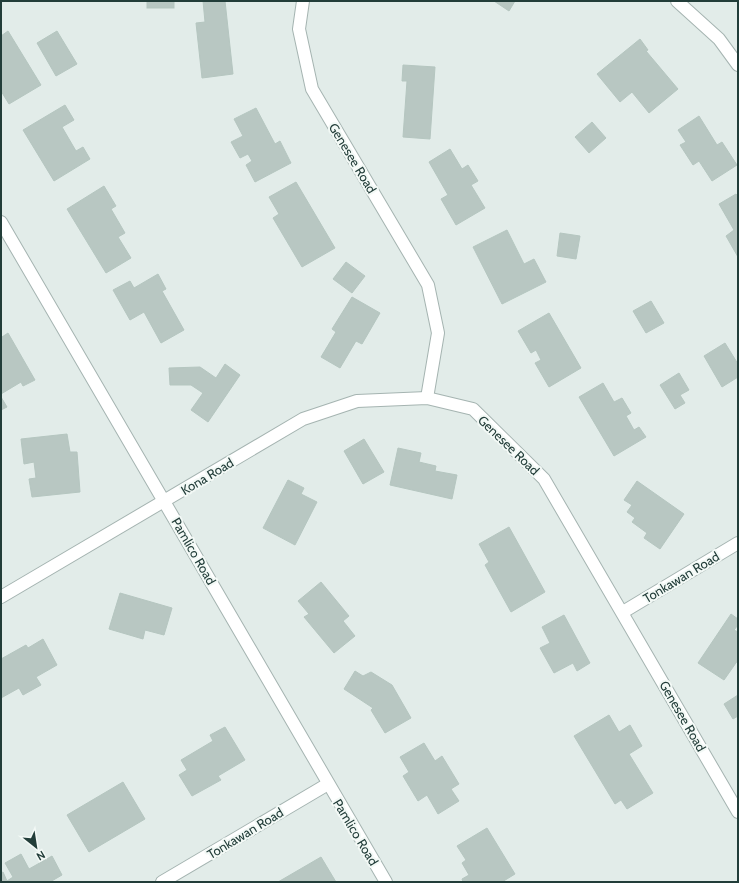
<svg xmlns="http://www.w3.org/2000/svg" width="739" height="883" font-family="Cabin,sans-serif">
<rect width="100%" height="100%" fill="#e2ece9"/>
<g fill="#b8c7c2" stroke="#b5c6c0">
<rect x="147" y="1" width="27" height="7"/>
<polygon points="203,1 225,1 233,74 202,78 196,23 205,22"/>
<polygon points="494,1 515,1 509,11"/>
<polygon points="8,31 41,85 9,104 1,91 1,36"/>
<polygon points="57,31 77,64 56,76 37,43"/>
<polygon points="640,39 648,50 646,51 678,89 649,113 632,92 620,102 597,74"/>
<polygon points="403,65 435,67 430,139 403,137 407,81 402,81"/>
<polygon points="65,105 74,120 62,127 76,151 83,147 90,159 54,181 23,130"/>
<polygon points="256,108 275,144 280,141 291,163 255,182 246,165 252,161 248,154 240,158 231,142 243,136 234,119"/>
<polygon points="699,116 717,145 722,142 737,165 712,181 699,161 693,165 680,145 686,142 678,130"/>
<polygon points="592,122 606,138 589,153 575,137"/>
<polygon points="450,149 462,169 468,165 478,181 471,185 485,208 456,225 441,199 448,195 429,162"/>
<polygon points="296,182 335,248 302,267 273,218 279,214 269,197"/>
<polygon points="104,186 116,206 111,209 125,233 118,237 131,258 106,273 67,209"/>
<polygon points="736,194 738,196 738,257 726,236 734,230 719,204"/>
<polygon points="507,230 524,264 534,259 546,282 502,304 473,247"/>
<polygon points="560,233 580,236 576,259 557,256"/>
<polygon points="346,262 365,276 352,293 333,279"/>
<polygon points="158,274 166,289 162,291 184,330 161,343 144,312 130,320 113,290 130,281 134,288"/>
<polygon points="352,297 380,313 362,344 356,341 340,368 321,357 336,332 332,329"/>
<polygon points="651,301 664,323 646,333 633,311"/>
<polygon points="549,313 581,368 549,387 535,363 541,360 536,350 531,353 518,331"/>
<polygon points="8,333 35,380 23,386 21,382 1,394 1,335 2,337"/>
<polygon points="725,343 738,364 738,377 722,387 704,356"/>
<polygon points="225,364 240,375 208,422 191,410 203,393 191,385 170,385 169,368 200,367 216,378"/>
<polygon points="679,373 689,390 680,395 685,403 675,409 660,385"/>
<polygon points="603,383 614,402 622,398 631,413 626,416 634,430 639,427 646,437 614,456 579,397"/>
<polygon points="1,397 7,407 1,410"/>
<polygon points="67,434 70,452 77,452 80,492 32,497 29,479 36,478 34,462 24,464 21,439"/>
<polygon points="364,439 384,472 363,484 344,451"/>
<polygon points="398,448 421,453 419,462 436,466 435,471 457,475 452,499 390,485"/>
<polygon points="288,480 304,488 301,494 317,502 295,545 263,528"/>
<polygon points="637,481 684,514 660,549 644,538 647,533 632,522 635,518 627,512 632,505 624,500"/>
<polygon points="509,527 545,592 511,612 485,565 489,562 479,544"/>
<polygon points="321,582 349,616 343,621 355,636 334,653 304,617 309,614 298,601"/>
<polygon points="120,593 172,608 164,635 145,630 143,639 109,629"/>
<polygon points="731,614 738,619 738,625 734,630 738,632 738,660 724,680 698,663"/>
<polygon points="564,615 590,663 577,671 573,663 554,673 540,648 550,643 542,627"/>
<polygon points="43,639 57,665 36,677 41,685 23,695 19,688 1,698 1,659 26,645 28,648"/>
<polygon points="355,671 363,676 371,672 392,685 411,718 385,733 371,710 373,708 344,689"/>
<polygon points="738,695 738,716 733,719 724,704"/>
<polygon points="609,715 619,732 630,725 642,746 629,754 653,793 627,809 621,800 615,804 574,736"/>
<polygon points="225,727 245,760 218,776 221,780 192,796 179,775 187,770 181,760 213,741 210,735"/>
<polygon points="424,743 435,761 442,756 459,784 451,789 459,801 438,814 427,795 418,801 403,776 409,772 400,757"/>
<polygon points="123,782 145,819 89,852 67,815"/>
<polygon points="487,828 515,874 502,882 463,882 462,879 469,875 462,863 466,860 457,846"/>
<polygon points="21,854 29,869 52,856 62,875 50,882 1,882 1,873 3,872 7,881 13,877 5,863"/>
<polygon points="321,857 336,882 278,882"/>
</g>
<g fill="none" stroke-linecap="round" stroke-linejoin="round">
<g stroke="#a5b4b1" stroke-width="14">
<g id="minor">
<polyline points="303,1 299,29 312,89 428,285 438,333 427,398"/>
<polyline points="677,1 719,39 738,65"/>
<polyline points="1,222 386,882"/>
<polyline points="1,597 303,419 357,401 427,398 473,409 544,479 738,812"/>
<polyline points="623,612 738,543"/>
<polyline points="162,882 328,784"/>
</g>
</g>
<use href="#minor" stroke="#fff" stroke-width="12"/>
</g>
<g text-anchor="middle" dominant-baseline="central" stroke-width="4" stroke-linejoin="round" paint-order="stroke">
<g font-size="13" fill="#223d39" stroke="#f3f9f6">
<text transform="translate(353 158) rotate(59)">Genesee Road</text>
<text transform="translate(509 445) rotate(44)">Genesee Road</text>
<text transform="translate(207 476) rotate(-31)">Kona Road</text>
<text transform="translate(194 551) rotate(60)">Pamlico Road</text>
<text transform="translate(681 577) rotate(-31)">Tonkawan Road</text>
<text transform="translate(683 716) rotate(60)">Genesee Road</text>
<text transform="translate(356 832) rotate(59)">Pamlico Road</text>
<text transform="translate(245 833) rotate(-31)">Tonkawan Road</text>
</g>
</g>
<rect width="739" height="883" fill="none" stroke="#223d39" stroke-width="4"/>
<g transform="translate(36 847) rotate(150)" stroke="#f3f9f6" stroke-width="3" paint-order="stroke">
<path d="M0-3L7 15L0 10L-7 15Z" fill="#223d39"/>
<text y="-6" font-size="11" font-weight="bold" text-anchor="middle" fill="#223d39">N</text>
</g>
</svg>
